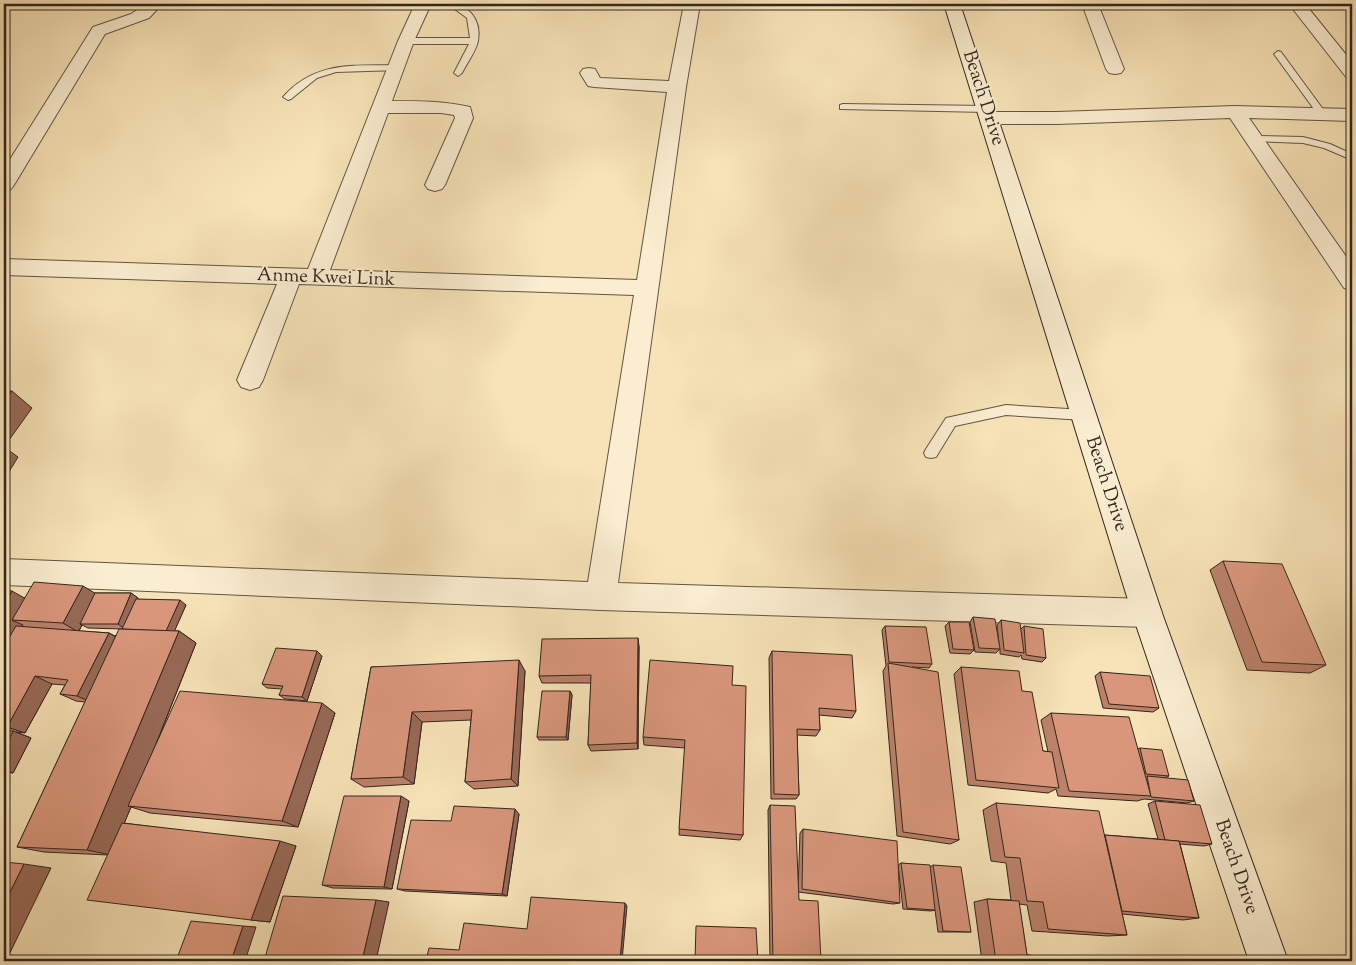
<svg xmlns="http://www.w3.org/2000/svg" width="1356" height="965" font-family="'Sorts Mill Goudy',serif">
<rect width="100%" height="100%" fill="#f7e3b7"/>
<filter id="stains"><feTurbulence type="fractalNoise" baseFrequency=".004" numOctaves="4"/><feColorMatrix values="0 0 0 0 .2 0 0 0 0 .09 0 0 0 0 .02 0 0 0 .5 -.17"/></filter>
<radialGradient id="worn" r=".72"><stop offset=".6" stop-color="#630" stop-opacity="0"/><stop offset="1" stop-color="#630" stop-opacity=".3"/></radialGradient>
<g fill="none" stroke-linecap="round" stroke-linejoin="round">
<g stroke="#625545" stroke-width="2">
<g id="lane">
<path d="M448 4C468 3 482 20 478 41 476 51 467 63 462 73L458 76 454 73 469 44H406L402 41 406 38H470L467 18Z"/>
<polygon points="1278,51 1281,52 1325,112 1325,116 1319,116 1274,54"/>
<path d="M396 65 399 66V70L336 72 317 78 291 99 288 100 283 97C315 61 352 66 396 65Z"/>
<polygon points="843,104 987,106 992,109 987,112 840,109 840,105"/>
<polygon points="1254,136 1303,137 1330,144 1352,154 1352,160 1324,148 1303,143 1251,141 1249,139"/>
<polygon points="1006,405 1084,410 1089,411 1090,415 1089,419 1084,420 1006,415 955,426 936,457 931,458 926,457 924,453 926,449 946,418"/>
</g>
</g>
<g stroke="#625545" stroke-width="2">
<g id="street">
<polygon points="146,4 162,4 149,18 105,34 14,185 11,189 4,191 4,169 93,27 131,14"/>
<path d="M415 4H431L414 41 392 101C418 101 444 101 470 107L473 118 445 185 442 189 435 191 428 189 425 185 455 118 454 115 441 113H388L330 270 637 280 667 92 594 87 588 86 580 73 583 69 589 68 595 69 600 78 669 81 684 4H700L686 87 618 583 1147 599 1158 603 1162 613 1158 623 1147 627 601 610 4 585V559L588 582 634 295 299 284 263 380 259 387 250 390 241 387 237 380 277 284 4 275V259L308 269 398 41Z"/>
<polygon points="1082,4 1098,4 1124,69 1121,73 1115,74 1109,73 1106,69"/>
<polygon points="1289,4 1305,4 1352,62 1352,78 1346,77"/>
<polygon points="1235,106 1352,109 1352,121 1249,118 1352,265 1352,290 1344,288 1230,118 1057,124 990,124 983,122 981,118 983,114 990,112 1057,112"/>
</g>
</g>
<g stroke="#31261f" stroke-width="2">
<polygon id="secondary" points="944,4 960,4 1162,613 1288,961 1249,961 1132,613"/>
</g>
<use href="#lane" fill="#faedd0" fill-rule="evenodd"/>
<use href="#street" fill="#faedd0" fill-rule="evenodd"/>
<use href="#secondary" fill="#faedd0" fill-rule="evenodd"/>
</g>
<g fill="#bb816a" stroke="#31261f" fill-rule="evenodd">
<polygon points="1223,561 1326,665 1310,673 1247,670 1210,570"/>
<path d="M4 590 24 598 95 593H131L138 598 137 599 186 605 174 631H179L196 643 155 747 335 713 298 827 150 813 131 807 124 823 296 846 270 922 251 920 108 855 44 852 17 847 85 702 76 701 60 694 65 685 52 684 25 733 16 732 31 738 13 773 4 772ZM82 625 88 628 122 629 115 636 109 633 79 631Z"/>
<polygon points="973,617 999,644 997,625 1001,620 1021,629 1024,626 1046,658 1042,662 1022,659 1021,655 1019,657 1000,654 1000,649 996,653 975,652 970,622"/>
<polygon points="949,622 974,650 970,654 950,653 945,626"/>
<polygon points="885,626 932,664 929,668 912,667 959,840 950,844 897,836 883,671 886,666 882,630"/>
<polygon points="639,646 638,749 591,751 588,745 591,683 542,683 539,676"/>
<polygon points="317,651 322,656 307,701 285,699 279,695 282,689 267,688 262,684"/>
<polygon points="772,651 856,711 852,718 819,715 820,730 816,736 797,735 799,795 796,799 771,799 769,658"/>
<polygon points="371,667 525,671 518,786 474,789 465,782 471,720 422,722 414,784 364,787 351,779"/>
<polygon points="961,667 1022,691 1043,751 1048,752 1041,720 1051,713 1137,749 1140,748 1169,776 1165,778 1194,801 1187,803 1144,799 1137,801 1058,796 1056,789 1048,793 968,785 954,674"/>
<polygon points="1100,672 1159,708 1153,712 1103,708 1095,676"/>
<polygon points="732,685 743,835 740,840 679,835 685,748 644,745 643,737"/>
<polygon points="570,691 572,695 568,740 539,740 537,737"/>
<polygon points="409,801 392,889 333,888 322,885"/>
<polygon points="1155,801 1212,844 1204,846 1180,844 1199,918 1183,920 1122,914 1127,935 1108,936 1032,931 1027,905 1019,904 1027,955 1080,961 982,961 974,902 987,899 1011,900 1006,863 991,861 983,810 996,803 1104,835 1158,839 1148,804"/>
<polygon points="770,805 799,900 821,961 770,961 768,810"/>
<polygon points="519,814 507,896 405,891 397,889 451,821"/>
<polygon points="803,829 900,903 893,904 798,892 800,833"/>
<polygon points="901,863 930,867 933,865 971,932 938,932 935,910 931,911 903,909 898,865"/>
</g>
<g fill="#986956" stroke="#31261f">
<polygon points="12,391 32,408 4,447 18,457 4,480 4,403"/>
<polygon points="83,586 98,595 80,624 82,625 78,632 63,623"/>
<polygon points="12,591 35,604 12,620 23,625 4,658 4,605"/>
<polygon points="131,593 138,598 125,629 118,624"/>
<polygon points="180,600 186,605 171,639 164,634"/>
<polygon points="179,631 196,643 131,807 128,806 131,807 111,855 87,850"/>
<polygon points="109,633 123,641 93,703 77,696"/>
<polygon points="638,638 639,646 638,749 637,743"/>
<polygon points="317,651 322,656 307,701 302,697"/>
<polygon points="519,660 525,671 518,786 511,779"/>
<polygon points="35,676 52,684 25,733 7,727"/>
<polygon points="570,691 572,695 568,740 566,737"/>
<polygon points="322,703 335,713 298,827 282,821"/>
<polygon points="412,712 422,722 414,784 403,777"/>
<polygon points="13,731 31,738 13,773 4,770 4,749"/>
<polygon points="401,796 409,801 392,889 384,887"/>
<polygon points="515,809 519,814 507,896 502,894"/>
<polygon points="280,841 296,846 270,922 251,920"/>
<polygon points="24,864 51,868 6,961 4,961 4,904"/>
<polygon points="376,900 389,902 376,961 362,961"/>
<polygon points="625,903 627,906 622,961 620,961"/>
<polygon points="243,926 256,927 245,961 231,961"/>
</g>
<g fill="#d9967b" stroke="#31261f">
<polygon points="4,390 12,391 4,403"/>
<polygon points="1223,561 1282,564 1326,665 1262,662"/>
<polygon points="34,582 83,586 63,623 12,620"/>
<polygon points="4,590 12,591 4,605"/>
<polygon points="95,593 131,593 118,624 80,624"/>
<polygon points="136,599 180,600 166,631 122,629"/>
<polygon points="973,617 995,619 1000,649 979,648"/>
<polygon points="1001,620 1020,623 1024,653 1004,650"/>
<polygon points="949,622 969,622 974,650 953,649"/>
<polygon points="16,626 109,633 77,696 60,694 68,680 35,676 7,727 4,727 4,646"/>
<polygon points="885,626 926,627 932,664 889,662"/>
<polygon points="1024,626 1043,629 1046,658 1026,655"/>
<polygon points="119,629 179,631 87,850 17,847"/>
<polygon points="638,638 637,743 588,745 591,675 539,676 542,639"/>
<polygon points="276,648 317,651 302,697 279,695 283,686 262,684"/>
<polygon points="772,651 852,655 856,711 819,708 820,730 797,729 799,795 774,794"/>
<polygon points="519,660 511,779 465,782 472,710 412,712 403,777 351,779 371,667"/>
<polygon points="650,660 733,666 732,685 746,686 743,835 679,829 685,740 643,737"/>
<polygon points="888,663 938,672 959,840 903,832"/>
<polygon points="961,667 1019,671 1022,691 1032,692 1043,751 1052,752 1059,788 976,780"/>
<polygon points="1100,672 1150,676 1159,708 1109,704"/>
<polygon points="180,691 322,703 282,821 128,806"/>
<polygon points="542,691 570,691 566,737 537,737"/>
<polygon points="1051,713 1129,717 1151,796 1069,791"/>
<polygon points="4,731 13,731 4,749"/>
<polygon points="1140,748 1162,750 1169,776 1146,774"/>
<polygon points="1147,776 1188,780 1194,801 1151,797"/>
<polygon points="344,796 401,796 384,887 322,885"/>
<polygon points="1155,801 1200,805 1212,844 1165,840"/>
<polygon points="996,803 1099,811 1127,935 1048,929 1043,902 1027,901 1020,858 1005,857"/>
<polygon points="770,805 795,806 799,900 818,901 821,961 773,961"/>
<polygon points="454,806 515,809 502,894 397,889 411,820 451,821"/>
<polygon points="122,823 280,841 251,920 87,900"/>
<polygon points="803,829 897,841 900,903 802,889"/>
<polygon points="1105,835 1179,841 1199,918 1122,911"/>
<polygon points="4,862 24,864 4,904"/>
<polygon points="901,863 930,865 935,910 907,908"/>
<polygon points="933,865 961,867 971,932 943,931"/>
<polygon points="283,896 376,900 362,961 264,961"/>
<polygon points="531,897 625,903 620,961 426,961 429,948 459,950 464,923 527,929"/>
<polygon points="987,899 1019,901 1027,955 1079,959 1080,961 996,961"/>
<polygon points="191,921 243,926 231,961 176,961"/>
<polygon points="696,926 756,928 758,961 695,961"/>
</g>
<g text-anchor="middle" dominant-baseline="central" stroke-width="4" stroke-linejoin="round" paint-order="stroke">
<g font-size="19" fill="#31261f" stroke="#faedd0">
<text transform="translate(983 98) rotate(72)">Beach Drive</text>
<text transform="translate(326 278) rotate(2)">Anme Kwei Link</text>
<text transform="translate(1106 484) rotate(72)">Beach Drive</text>
<text transform="translate(1236 867) rotate(71)">Beach Drive</text>
</g>
</g>
<rect width="1356" height="965" fill="none" stroke="#f7e3b7" stroke-width="20"/>
<rect x="5" y="5" width="1346" height="955" fill="none" stroke="#31261f" stroke-width="2.5"/>
<rect x="10" y="10" width="1336" height="945" fill="none" stroke="#31261f"/>
<rect width="100%" height="100%" filter="url(#stains)"/>
<rect width="100%" height="100%" fill="url(#worn)"/>
</svg>
